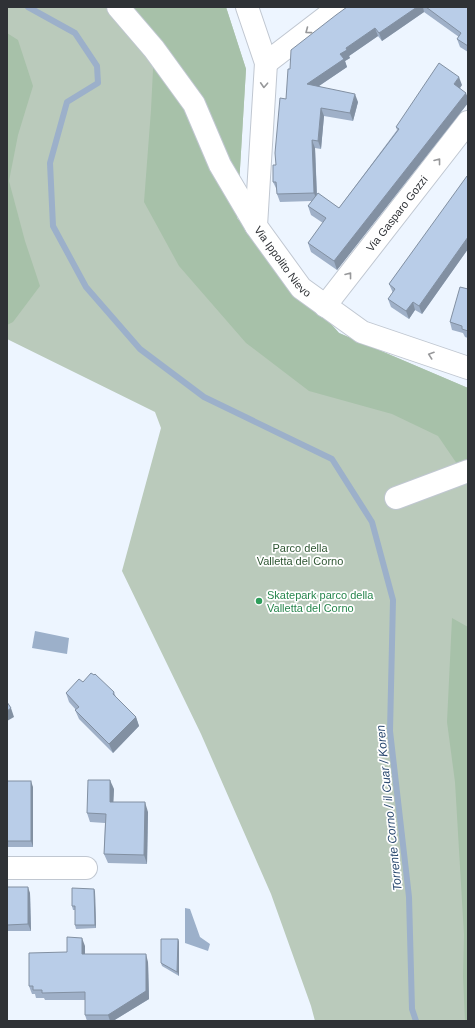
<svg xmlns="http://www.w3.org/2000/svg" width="475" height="1028" font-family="Arial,sans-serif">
<rect width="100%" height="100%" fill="#edf5ff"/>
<polygon fill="#bacabb" points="7,7 226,7 246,69 237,218 339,333 468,388 468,1021 315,1021 311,1006 271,894 201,734 122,571 161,428 155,412 7,339"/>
<g fill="#a7c1a9">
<polygon points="130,7 226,7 246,69 237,218 339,333 468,388 468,480 438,436 392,414 309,391 246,343 179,266 144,202 151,110 154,49"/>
<polygon points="7,33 18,40 33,86 18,135 9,181 25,241 40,286 13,322 7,325"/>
<polygon points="452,618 468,627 468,1021 465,1021 463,976 464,935 455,782 447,722"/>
</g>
<g fill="#9cb0ca">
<polygon points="35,631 69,638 67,654 32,648"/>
<polygon points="185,908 190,909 200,937 210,944 208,951 185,943"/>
</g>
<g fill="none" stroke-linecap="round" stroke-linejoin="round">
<polyline stroke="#9cb0ca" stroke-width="6" points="28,7 75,33 97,66 98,83 67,102 50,163 53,226 86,287 140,349 204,397 332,459 372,522 393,600 390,731 409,897 412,1009 416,1021"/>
<g stroke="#c0c7d1" stroke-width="24">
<g id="street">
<polyline points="118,7 154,49 194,104 220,165 256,226"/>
<path id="s1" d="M247 7 266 63 256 226 301 288 362 332 468 368"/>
<polyline points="266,63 339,7"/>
<path id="s2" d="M325 306 468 122"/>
<polyline points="396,498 468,471"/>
<polyline points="7,868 86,868"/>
</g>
</g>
<use href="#street" stroke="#fff" stroke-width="22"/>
</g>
<g fill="#9fb0c8">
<polygon points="347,7 468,7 468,52 460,47 457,39 459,37 424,12 382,41 378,36 349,56 350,58 345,61 347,67 319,86 358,102 353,121 324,116 321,149 315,148 317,194 339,208 397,130 396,127 462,85 460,88 468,98 468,103 337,270 311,252 308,243 323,223 311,215 308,206 312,201 280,202 277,194 277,190 273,182 276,165 286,99 290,69"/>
<polygon points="468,177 468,249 422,314 415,310 409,319 391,307 388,299 393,293 389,284"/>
<polygon points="468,289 468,338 465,337 463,333 452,330 450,322"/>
<polygon points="83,682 114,692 116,697 136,717 139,726 113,753 79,719 75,710 76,710 69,702 66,693"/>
<polygon points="7,781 33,787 33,847 7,847"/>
<polygon points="114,789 113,802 148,812 147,864 108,863 104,854 105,823 90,822 87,813"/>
<polygon points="7,887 30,893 31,931 7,931"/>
<polygon points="94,889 95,892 96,928 76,929 75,925 75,910 73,910 72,906"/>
<polygon points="178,939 179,942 179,976 162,966 161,963"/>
<polygon points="85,946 85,954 148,962 149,999 113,1021 87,1021 85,1015 85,1000 45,1000 44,998 36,998 35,994 32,994 29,986 67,952"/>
</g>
<g fill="#8290a2">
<polygon points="417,7 423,7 424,12 382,41 379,33"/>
<polygon points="375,28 378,36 349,56 350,58 345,61 347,67 310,92 307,84 346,48"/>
<polygon points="459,77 462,85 457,92 454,84"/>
<polygon points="466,93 468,98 468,103 337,270 334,261"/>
<polygon points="355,94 358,102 353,121 350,113"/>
<polygon points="321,108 324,116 321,149 318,141"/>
<polygon points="312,140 315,148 317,201 314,193"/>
<polygon points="468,237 468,249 422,314 419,306"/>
<polygon points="413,302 415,310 409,319 406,311"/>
<polygon points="11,708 14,717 7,721 7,711"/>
<polygon points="136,717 139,726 113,753 109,744"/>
<polygon points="110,780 114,789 113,811 110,802"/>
<polygon points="31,781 33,787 33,847 31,841"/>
<polygon points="145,802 148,812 147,864 144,855"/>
<polygon points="28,887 30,893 31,931 28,924"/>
<polygon points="94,889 95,892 96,928 95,925"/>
<polygon points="82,938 85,946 85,962 82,954"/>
<polygon points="178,939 179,942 179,976 177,972"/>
<polygon points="146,954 148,962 149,999 113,1021 110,1021 108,1015"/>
</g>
<g fill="#b9cde8" stroke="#8290a2">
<polygon points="347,7 417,7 379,33 375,28 346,48 347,50 340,54 344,59 307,84 355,94 350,113 321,108 318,141 312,140 314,193 277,194 276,182 273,182 273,165 276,165 275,153 280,98 286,99 288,69 290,69 291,50 336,15"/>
<polygon points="426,7 468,7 468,46 457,39 461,33"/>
<polygon points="439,63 459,77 454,84 466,93 334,261 308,243 326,218 308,206 318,193 339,208 399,129 396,127"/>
<polygon points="467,176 468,177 468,237 419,306 413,302 406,311 388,299 395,289 389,284"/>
<polygon points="460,287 468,289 468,331 462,329 462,326 450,322"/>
<polygon points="91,673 94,675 95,674 114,692 113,694 136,717 109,744 75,710 79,707 66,693 79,679 83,682"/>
<polygon points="7,702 11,708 7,711"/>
<polygon points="88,780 110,780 110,802 145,802 144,855 104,854 106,814 87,813"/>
<rect x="7" y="781" width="24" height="60"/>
<polygon points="7,887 28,887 28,924 7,925"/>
<polygon points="72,888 94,889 95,925 75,925 75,906 72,906"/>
<polygon points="67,937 82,938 82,954 146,954 146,991 108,1015 85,1015 85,992 42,993 42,990 33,990 33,986 29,986 29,953 67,952"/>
<polygon points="161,939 178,939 177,972 161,963"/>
</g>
<defs><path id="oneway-chevron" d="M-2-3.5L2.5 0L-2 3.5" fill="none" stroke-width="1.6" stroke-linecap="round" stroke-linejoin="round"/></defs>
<g stroke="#97989a">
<use href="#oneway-chevron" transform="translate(308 31) rotate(143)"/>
<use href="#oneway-chevron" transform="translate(264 85) rotate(93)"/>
<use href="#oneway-chevron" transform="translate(438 161) rotate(-52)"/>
<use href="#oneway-chevron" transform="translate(349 275) rotate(-52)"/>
<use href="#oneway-chevron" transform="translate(431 355) rotate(-161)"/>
</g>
<circle fill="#2e9e5b" stroke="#fff" stroke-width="1.5" cx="259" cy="601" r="4"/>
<g text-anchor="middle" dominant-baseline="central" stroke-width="3.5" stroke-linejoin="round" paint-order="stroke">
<g font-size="11" fill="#2f3236" stroke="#fff">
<text stroke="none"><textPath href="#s2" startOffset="117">Via Gasparo Gozzi</textPath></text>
<text stroke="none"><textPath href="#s1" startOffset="267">Via Ippolito Nievo</textPath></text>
</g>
<g font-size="11" fill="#2e5532" stroke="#fff">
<text x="300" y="548">Parco della<tspan x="300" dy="13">Valletta del Corno</tspan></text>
</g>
<g font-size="11" fill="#27864d" stroke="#fff" text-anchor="start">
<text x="267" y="595">Skatepark parco della<tspan x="267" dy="13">Valletta del Corno</tspan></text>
</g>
<g font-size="12" font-style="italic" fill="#2c4b71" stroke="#fff">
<text transform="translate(389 808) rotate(-96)">Torrente Corno / il Cuar / Koren</text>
</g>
</g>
<rect width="475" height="1028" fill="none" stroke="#2f3236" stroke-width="16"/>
</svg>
